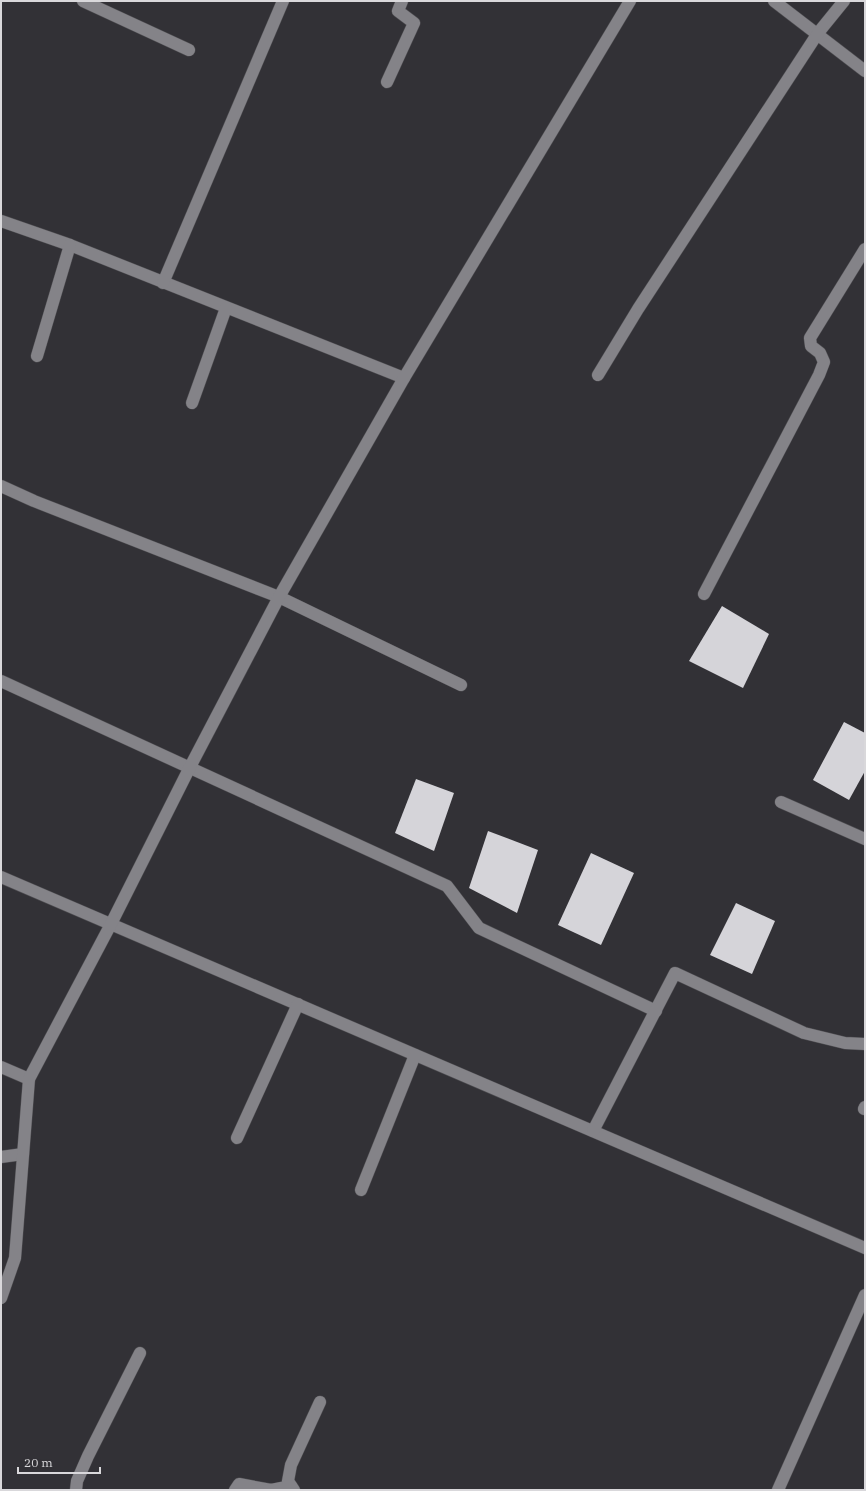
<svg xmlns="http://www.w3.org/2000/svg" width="866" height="1491" font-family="'IBM Plex Serif',serif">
<rect width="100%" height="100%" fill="#323136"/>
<g fill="#d5d4d9">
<polygon points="722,606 769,634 743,688 689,661"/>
<polygon points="844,722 865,733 865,771 849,800 813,780"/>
<polygon points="416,779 454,793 434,851 395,833"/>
<polygon points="488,831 538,850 517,913 469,888"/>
<polygon points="591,853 634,873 601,945 558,925"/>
<polygon points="736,903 775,921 752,974 710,955"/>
</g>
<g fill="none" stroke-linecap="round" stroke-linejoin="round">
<g stroke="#4f4e52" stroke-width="13">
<g id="street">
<polyline points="83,1 189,50"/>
<polyline points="774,1 865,71"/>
<polyline points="387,82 414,23 398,11 402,1"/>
<polyline points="1,221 70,245 404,378"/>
<polyline points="163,283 283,1"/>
<polyline points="37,356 70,245"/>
<polyline points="598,375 638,309 818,33 844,1"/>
<polyline points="192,403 226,308"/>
<polyline points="1,486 34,501 279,597 461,685"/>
<polyline points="704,594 819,375 824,362 820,353 811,346 810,338 865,249"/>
<polyline points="1,681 447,886 479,928 656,1011"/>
<polyline points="781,802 865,839"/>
<polyline points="1,877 865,1248"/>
<polyline points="1,1067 29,1079"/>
<polyline points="864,1109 865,1107"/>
<polyline points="593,1131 675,973 804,1033 845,1043 865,1044"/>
<polyline points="237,1138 298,1004"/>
<polyline points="1,1157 23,1154"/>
<polyline points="361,1190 415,1055"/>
<polyline points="1,1298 15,1258 29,1079 111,924 190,767 279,597 404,378 630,1"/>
<polyline points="76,1490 77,1481 88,1456 140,1353"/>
<polyline points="235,1490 239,1484 271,1490 291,1486"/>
<polyline points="294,1490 288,1481 291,1465 320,1402"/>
<polyline points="778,1490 865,1295"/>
</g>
</g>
<use href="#street" stroke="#848388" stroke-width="12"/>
</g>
<rect width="866" height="1491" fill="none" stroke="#d9d8db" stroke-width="4"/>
<path d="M18 1467v6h82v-6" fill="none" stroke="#d9d8db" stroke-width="2"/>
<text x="24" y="1467" font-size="12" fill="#d9d8db" stroke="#323136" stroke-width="3" paint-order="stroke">20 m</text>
</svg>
